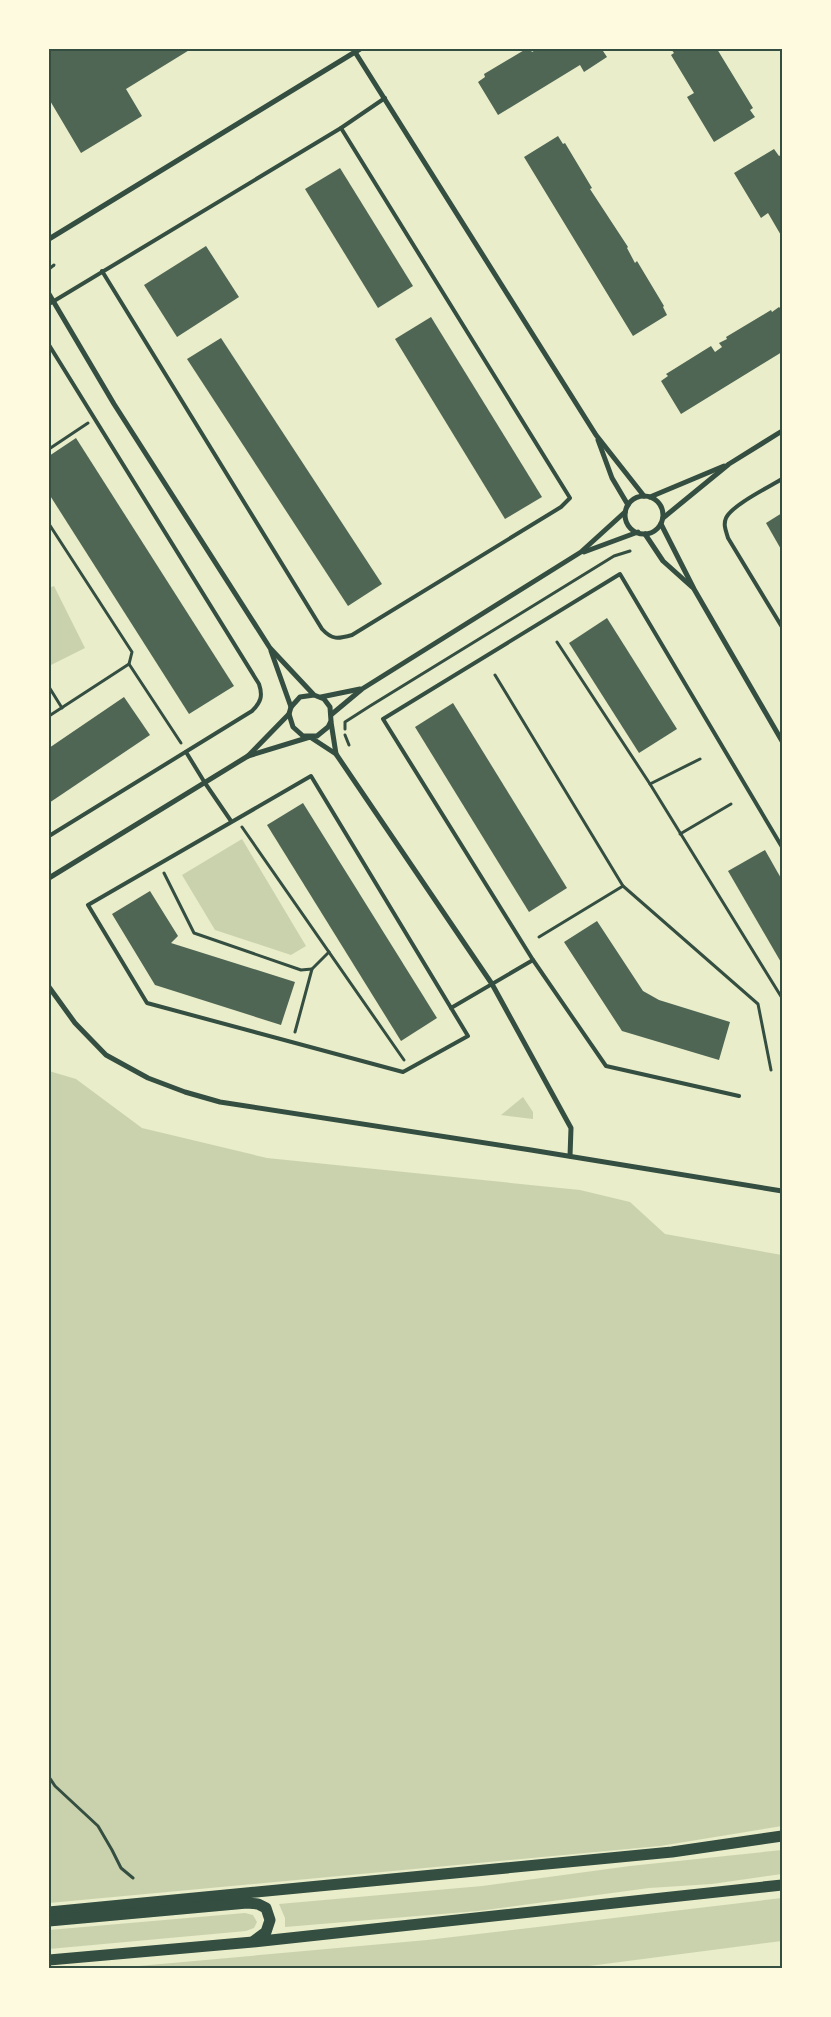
<svg xmlns="http://www.w3.org/2000/svg" width="831" height="2017" font-family="Helvetica,sans-serif">
<rect width="100%" height="100%" fill="#e9edc9"/>
<g fill="#cad2ad">
<polygon points="54,586 85,648 49,666 49,588"/>
<polygon points="242,839 306,946 291,955 215,930 182,875"/>
<polygon points="49,1071 76,1079 142,1128 267,1158 580,1190 630,1202 665,1234 782,1255 782,1826 660,1846 49,1903"/>
<polygon points="523,1097 533,1112 533,1119 501,1115"/>
<polygon points="782,1850 782,1874 712,1884 649,1888 478,1911 285,1927 285,1918 279,1904 482,1886 630,1866"/>
<polygon points="782,1898 782,1941 574,1968 116,1968 427,1940"/>
<polygon points="245,1913 253,1915 257,1922 254,1928 246,1931 49,1949 49,1930"/>
</g>
<g fill="#4f6655">
<polygon points="49,49 191,49 126,89 142,116 81,153 49,99"/>
<polygon points="526,49 530,49 532,52 537,49 606,49 603,51 607,57 584,72 580,65 498,115 478,82 485,77 484,74"/>
<polygon points="671,49 717,49 753,108 750,110 755,117 714,142 687,97 694,93 671,55 674,53"/>
<polygon points="558,136 563,144 565,143 592,188 590,189 628,247 627,248 635,263 637,261 664,306 663,307 667,315 633,336 524,157"/>
<polygon points="774,149 779,156 781,155 782,157 782,237 768,213 761,218 734,173"/>
<polygon points="340,168 413,286 378,308 305,189"/>
<polygon points="206,246 239,297 177,337 144,285"/>
<polygon points="779,307 781,309 782,308 782,352 681,414 661,381 668,376 666,374 711,346 715,352 722,347 719,343 727,339 726,337 771,310 772,312"/>
<polygon points="431,317 542,497 505,519 395,339"/>
<polygon points="221,338 382,584 348,606 187,359"/>
<polygon points="76,438 234,686 189,714 49,494 49,456"/>
<polygon points="782,513 782,551 766,523"/>
<polygon points="607,618 677,729 639,753 569,643"/>
<polygon points="124,697 150,735 49,803 49,748"/>
<polygon points="453,703 567,888 529,912 415,727"/>
<polygon points="303,803 437,1018 401,1041 267,825"/>
<polygon points="765,850 782,880 782,964 728,871"/>
<polygon points="150,891 178,936 171,943 295,982 281,1025 155,985 112,914"/>
<polygon points="597,921 643,991 659,1000 730,1022 719,1060 622,1031 564,942"/>
</g>
<g fill="none" stroke-linecap="round" stroke-linejoin="round">
<g stroke="#344e41" stroke-width="3">
<polyline points="49,269 54,265"/>
<polyline points="49,449 88,423"/>
<polyline points="49,524 132,652 129,664"/>
<polyline points="557,642 650,784 782,998"/>
<polyline points="495,675 623,886 758,1004 771,1070"/>
<polyline points="49,687 62,708"/>
<polyline points="49,716 129,664 181,743"/>
<polyline points="345,729 345,722 370,706 614,556 630,551"/>
<polyline points="345,735 349,745"/>
<polyline points="650,784 700,759"/>
<polyline points="242,827 404,1060"/>
<polyline points="680,834 731,804"/>
<polyline points="164,873 194,933 301,970 312,969"/>
<polyline points="539,937 623,886"/>
<polyline points="295,1032 312,969 329,952"/>
<polyline points="49,1777 55,1786 98,1826 112,1850 121,1868 133,1878"/>
</g>
<g stroke="#344e41" stroke-width="4">
<path d="M102 271 322 629C332 640 338 639 352 635L561 507 570 498 341 128"/>
<polyline points="49,304 341,128 385,98"/>
<path d="M49 345 259 684C263 696 261 702 252 711L49 836"/>
<path d="M782 479C769 487 732 505 726 518 723 525 726 531 728 538L782 627"/>
<polyline points="186,752 205,783 231,821"/>
<polygon points="311,776 468,1036 403,1072 147,1003 88,905"/>
<polyline points="451,1008 533,960"/>
<polyline points="739,1096 606,1066 533,960 383,719 620,574 782,847"/>
</g>
<g stroke="#344e41" stroke-width="5">
<polyline points="355,52 596,435 644,496"/>
<polyline points="49,239 360,49"/>
<polyline points="49,294 114,404 270,648 314,695 324,699 330,707 331,721 328,727 317,736 303,736 293,727 289,714 291,707 300,697 314,695"/>
<polyline points="598,440 612,478 628,505"/>
<circle cx="644" cy="515" r="19"/>
<polyline points="650,497 724,466"/>
<polyline points="663,518 729,464 782,431"/>
<polyline points="661,524 694,589 782,741"/>
<polyline points="645,534 663,561 692,587"/>
<polyline points="584,552 638,532"/>
<polyline points="271,651 291,707"/>
<polyline points="321,697 360,689"/>
<polyline points="332,714 362,689 581,552 625,512"/>
<polyline points="331,722 336,754"/>
<polyline points="248,756 310,737 336,754 492,984 571,1128 570,1156"/>
<polyline points="49,878 248,756 289,714"/>
<polyline points="49,987 75,1023 106,1055 148,1078 185,1092 220,1102 531,1150 782,1191"/>
</g>
<g stroke="#344e41" stroke-width="11">
<polyline points="49,1912 672,1852 782,1836"/>
<polyline points="49,1921 247,1903 258,1904 266,1908 270,1920 266,1932 254,1941"/>
<polyline points="49,1960 253,1942 782,1885"/>
</g>
</g>
<rect width="831" height="2017" fill="none" stroke="#fefae0" stroke-width="100"/>
<rect x="50" y="50" width="731" height="1917" fill="none" stroke="#344e41" stroke-width="2"/>
</svg>
